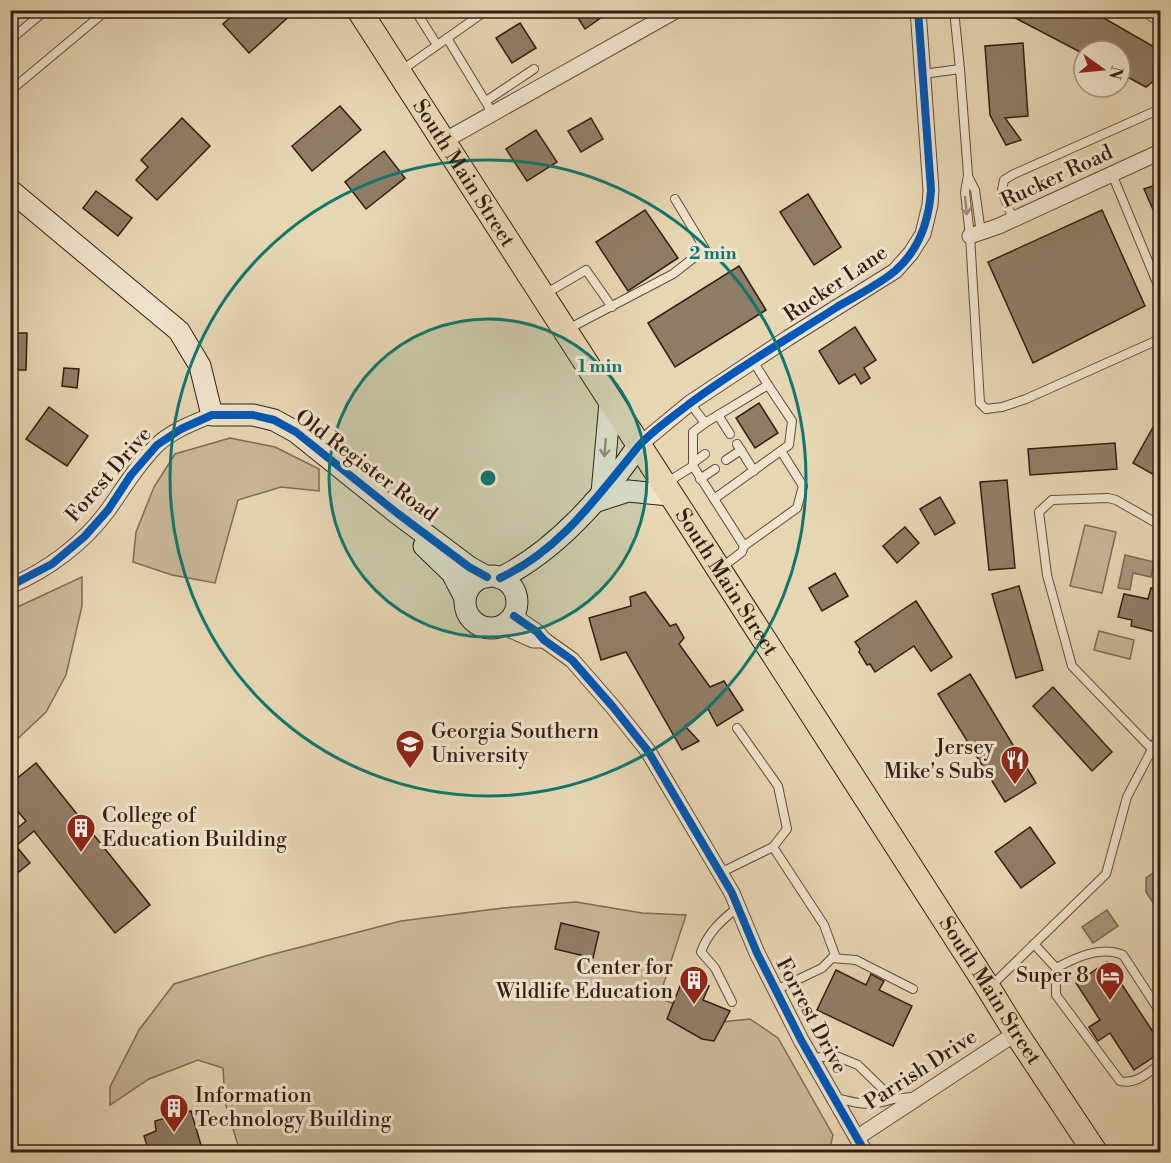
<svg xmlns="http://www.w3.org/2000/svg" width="1171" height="1163" font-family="'Libre Bodoni',serif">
<rect width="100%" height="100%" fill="#e6d6b2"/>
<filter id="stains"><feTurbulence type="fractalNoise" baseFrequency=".00333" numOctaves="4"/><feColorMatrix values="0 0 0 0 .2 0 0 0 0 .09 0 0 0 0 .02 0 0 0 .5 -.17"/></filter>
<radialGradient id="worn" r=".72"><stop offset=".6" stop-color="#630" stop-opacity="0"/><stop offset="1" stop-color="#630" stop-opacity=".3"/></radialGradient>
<g fill="#c8b797" stroke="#7e6a56" stroke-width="1.5">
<polygon points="230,438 275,447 319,469 319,491 281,487 238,500 215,583 172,575 133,562 136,532 154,487 175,454"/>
<polygon points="1085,525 1116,532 1102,593 1070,586"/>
<polygon points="82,577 82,606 66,675 46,712 11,745 11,610"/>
<polygon points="1099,631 1134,640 1130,659 1094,650"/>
<polygon points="576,902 642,913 686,915 659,998 721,1022 750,1019 778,1038 833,1135 829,1152 240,1152 225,1102 223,1068 198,1060 149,1079 110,1105 110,1087 139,1030 174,984 266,956 401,921 503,908"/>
</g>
<g fill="#a9977c" stroke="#7a6652" stroke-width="1.5">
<polygon points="1125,555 1154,562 1151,577 1133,573 1130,590 1118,588"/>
<polygon points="1159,869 1160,869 1160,913 1146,892 1146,878"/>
<polygon points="1107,910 1118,926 1093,943 1082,927"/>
</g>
<g fill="#907d66" stroke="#331d14" stroke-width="1.5">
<polygon points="238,10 296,10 249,53 223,24"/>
<polygon points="573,10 612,10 585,29"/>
<polygon points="1000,10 1090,10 1161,51 1161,75 1146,87 1120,73 1120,51 1084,51 1084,54"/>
<polygon points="520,23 536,48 512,63 496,38"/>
<polygon points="1023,43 1028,116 1005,118 1021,140 1006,145 990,115 985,46"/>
<polygon points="340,106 361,130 312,171 292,146"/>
<polygon points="182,118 210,146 157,200 136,180 148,167 141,160"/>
<polygon points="591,118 603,139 581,152 568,131"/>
<polygon points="536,130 557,162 527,181 506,149"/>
<polygon points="384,151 405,178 366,209 345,182"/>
<polygon points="1161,183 1161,228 1144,189"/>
<polygon points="96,191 132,218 118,236 83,208"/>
<polygon points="808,194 841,247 814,265 780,212"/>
<polygon points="645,210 678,258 628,291 596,242"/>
<polygon points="1102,210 1145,306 1033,363 988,262"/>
<polygon points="739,266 766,310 675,367 648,323"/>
<polygon points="855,327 876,360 864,368 870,378 861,384 855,374 839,384 819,351"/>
<polygon points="10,333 27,333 26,370 10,370"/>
<polygon points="64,368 79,369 77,388 62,386"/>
<polygon points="759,403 778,433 755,448 736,418"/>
<polygon points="49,407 88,436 67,466 26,439"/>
<polygon points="1161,413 1161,468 1156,476 1133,463"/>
<polygon points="1115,443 1117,469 1030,475 1028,449"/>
<polygon points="1007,480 1015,568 989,570 980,482"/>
<polygon points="940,497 955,523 935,535 920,509"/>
<polygon points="905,527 919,543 897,563 883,546"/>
<polygon points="835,573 848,596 822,611 809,588"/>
<polygon points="1019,586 1043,670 1016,678 992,594"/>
<polygon points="1151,588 1161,591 1161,628 1157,627 1156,632 1131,626 1132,620 1118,617 1124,594 1148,599"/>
<polygon points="645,592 670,626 676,624 684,638 679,644 710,687 724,681 743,710 717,726 708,709 685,726 699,741 682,750 626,652 601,660 589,618 631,606 630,597"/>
<polygon points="916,601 952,657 931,671 914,646 875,672 870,664 867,665 859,652 860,649 855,642"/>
<polygon points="970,674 1036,783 1005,802 938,694"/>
<polygon points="1053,687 1112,752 1092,771 1033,706"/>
<polygon points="36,763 150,905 115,933 34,831 16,846 30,863 10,879 10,834 26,821 10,802 10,784"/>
<polygon points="1030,827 1055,863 1021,888 995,852"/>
<polygon points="561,923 599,932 593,958 555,949"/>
<polygon points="1107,962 1161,1044 1161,1052 1134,1070 1110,1033 1098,1041 1096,1038 1089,1027 1100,1020 1076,983"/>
<polygon points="836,970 866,985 871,974 884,981 879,990 912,1006 893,1046 817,1010"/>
<polygon points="684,976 709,986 703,1000 730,1011 714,1041 702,1039 667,1019"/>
<polygon points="191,1111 203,1152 149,1152 144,1136 156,1131 155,1121"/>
</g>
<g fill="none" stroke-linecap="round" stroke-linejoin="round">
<g stroke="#604b3c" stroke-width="10">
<g id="lane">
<polyline points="415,10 437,45"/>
<polyline points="954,10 960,69"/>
<polyline points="1141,10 1160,22"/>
<polyline points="447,38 493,114"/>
<polyline points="10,40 46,10"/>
<polyline points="402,70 487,10"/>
<polyline points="923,74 960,69 968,175 965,192 970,236 980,403 986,409 1002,407 1026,399 1160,339"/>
<polyline points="10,91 107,10"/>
<polyline points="486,101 534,69"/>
<polyline points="1112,174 1160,290"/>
<polyline points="968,176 975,190 981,233"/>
<polyline points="1013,220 1002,190 1004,180 1014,174 1160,109"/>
<polyline points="545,294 586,270 612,307"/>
<polyline points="568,329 673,274 705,249 675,199"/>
<polyline points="718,415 730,434"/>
<polyline points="705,423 768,385 753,361"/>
<polyline points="737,444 754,471"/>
<polyline points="726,460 741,450"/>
<polyline points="693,463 705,454"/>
<polyline points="693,466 744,546 742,552 721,568"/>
<polyline points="700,479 715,469"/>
<polyline points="666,483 693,466 693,432 705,423 690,403"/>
<polyline points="714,499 789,445 792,421 768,385"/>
<polyline points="744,546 797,508 803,486 781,451"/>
<polyline points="1152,749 1072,666 1047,575 1039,512 1052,500 1108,498 1116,500 1158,524"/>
<polyline points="773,847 824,925 835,955 822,968 776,990"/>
<polyline points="720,873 773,847 787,829 778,786 737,728"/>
<path d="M1034 944 1056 968V995L1120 1081C1135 1085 1148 1073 1160 1064"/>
<polyline points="832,958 856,960 913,989"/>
<path d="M1056 968C1075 958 1101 945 1123 955L1160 1012"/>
<polyline points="990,987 1106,874 1127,797 1160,734"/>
<path d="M732 1002 715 968 701 952C708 932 722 920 738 907"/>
<polyline points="811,1058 836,1056 858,1065 893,1099 912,1097"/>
<path d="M836 1098C859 1104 870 1107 893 1099"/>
</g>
</g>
<g stroke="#604b3c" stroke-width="17">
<g id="street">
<polyline points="442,142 677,10"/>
<polyline points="970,236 999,226 1160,152"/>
<polyline points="638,446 690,403 788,338 895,271 911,253 923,234 930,205 931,190 918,10"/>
<path d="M10 586C48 570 84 543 108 510 124 488 136 466 156 446 171 431 193 423 212 415"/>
<polyline points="514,616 537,632 544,640 572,660 613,707 648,751 732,893 757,953 801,1040 865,1152"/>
<polyline points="502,626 533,640 544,640"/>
<polyline points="858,1137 1016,1033"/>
</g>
</g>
<g stroke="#331d14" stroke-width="23">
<g id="secondary">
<polyline points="10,190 179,331 200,366 212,415 253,415 274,420 296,432 397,513 469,567 487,577"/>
<polyline points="602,493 610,402"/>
<polyline points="594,502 628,491 669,495"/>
<polyline points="424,546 452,573 465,598"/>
<circle cx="491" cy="602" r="26"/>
<path d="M500 578C553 553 605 495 638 446"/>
</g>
</g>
<g stroke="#331d14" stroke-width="26">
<g id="primary">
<path id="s1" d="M359 10C567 337 778 663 989 989L1016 1033 1095 1152"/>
</g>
</g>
<use href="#lane" stroke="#efe4cd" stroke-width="8"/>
<use href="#street" stroke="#efe4cd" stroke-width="15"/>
<use href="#secondary" stroke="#efe4cd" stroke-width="21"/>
<use href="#primary" stroke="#e6d6b2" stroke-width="24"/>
<g stroke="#efe4cd" stroke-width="11">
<g id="cycleway">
<path d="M500 578C559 551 597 497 637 448 648 434 674 416 689 404 734 370 789 338 837 307 856 296 878 285 895 271 919 250 929 221 931 190L918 10"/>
<polyline points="10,586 52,564 84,537 108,510 131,475 157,445 181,429 212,415 253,415 274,420 296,432 397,513 469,567 487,577"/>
<polyline points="514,616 537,632 544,640 572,660 613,707 648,751 732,893 757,953 801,1040 865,1152"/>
</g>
</g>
<use href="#cycleway" stroke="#0057b8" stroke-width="8"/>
</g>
<defs><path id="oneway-shaft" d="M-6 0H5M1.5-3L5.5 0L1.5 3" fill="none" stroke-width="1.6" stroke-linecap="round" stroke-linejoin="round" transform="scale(1.5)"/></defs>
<g stroke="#9a8a7a">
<use href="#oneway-shaft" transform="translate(966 206) rotate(84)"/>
<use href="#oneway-shaft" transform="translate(605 448) rotate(95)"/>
</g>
<circle cx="488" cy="478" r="159" fill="#0f766e" fill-opacity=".12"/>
<g fill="none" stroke="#0f766e" stroke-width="3">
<circle cx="488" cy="478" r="159"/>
<circle cx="488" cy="478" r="318"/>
</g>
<defs>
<g id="university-pin" transform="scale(1.5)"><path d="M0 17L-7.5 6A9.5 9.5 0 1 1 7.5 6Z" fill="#8f2418" stroke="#efe4cd"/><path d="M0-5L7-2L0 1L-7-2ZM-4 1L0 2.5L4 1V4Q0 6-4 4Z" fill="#fff"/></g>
<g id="restaurant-pin" transform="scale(1.5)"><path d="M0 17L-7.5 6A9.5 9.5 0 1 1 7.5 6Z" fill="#8f2418" stroke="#efe4cd"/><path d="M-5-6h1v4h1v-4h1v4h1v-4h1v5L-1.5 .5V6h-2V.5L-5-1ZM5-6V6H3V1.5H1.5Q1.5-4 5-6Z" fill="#fff"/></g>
<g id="building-pin" transform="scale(1.5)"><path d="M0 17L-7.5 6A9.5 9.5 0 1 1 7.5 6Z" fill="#8f2418" stroke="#efe4cd"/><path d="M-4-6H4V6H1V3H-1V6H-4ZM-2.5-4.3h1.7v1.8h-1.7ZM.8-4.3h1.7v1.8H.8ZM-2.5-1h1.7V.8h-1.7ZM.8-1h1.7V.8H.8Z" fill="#fff"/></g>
<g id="hotel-pin" transform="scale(1.5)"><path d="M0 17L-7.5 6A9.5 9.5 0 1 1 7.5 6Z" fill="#8f2418" stroke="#efe4cd"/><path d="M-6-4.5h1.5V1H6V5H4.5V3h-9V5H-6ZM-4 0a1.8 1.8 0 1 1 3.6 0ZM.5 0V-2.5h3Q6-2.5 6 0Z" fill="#fff"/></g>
</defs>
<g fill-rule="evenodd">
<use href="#university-pin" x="410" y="744"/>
<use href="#restaurant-pin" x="1015" y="760"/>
<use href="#building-pin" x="81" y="828"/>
<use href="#hotel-pin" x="1110" y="976"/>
<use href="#building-pin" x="694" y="980"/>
<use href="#building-pin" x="174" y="1108"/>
</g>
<g text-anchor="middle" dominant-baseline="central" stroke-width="6" stroke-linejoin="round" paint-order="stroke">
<g font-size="21" fill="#331d14" stroke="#efe4cd">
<text stroke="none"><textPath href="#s1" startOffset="194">South Main Street</textPath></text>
<text transform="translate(1057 177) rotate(-25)">Rucker Road</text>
<text transform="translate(836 284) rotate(-34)">Rucker Lane</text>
<text transform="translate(366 466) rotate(37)">Old Register Road</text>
<text transform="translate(109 475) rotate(-49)">Forest Drive</text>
<text stroke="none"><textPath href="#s1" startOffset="680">South Main Street</textPath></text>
<text stroke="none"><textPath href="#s1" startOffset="1166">South Main Street</textPath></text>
<text transform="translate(811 1016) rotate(62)">Forrest Drive</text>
<text transform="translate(921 1070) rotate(-33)">Parrish Drive</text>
</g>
<g font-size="21" fill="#331d14" stroke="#efe4cd" text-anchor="start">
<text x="431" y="732">Georgia Southern<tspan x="431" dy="24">University</tspan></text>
<text x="994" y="748" text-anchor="end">Jersey<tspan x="994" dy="24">Mike's Subs</tspan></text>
<text x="102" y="816">College of<tspan x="102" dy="24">Education Building</tspan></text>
<text x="673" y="968" text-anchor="end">Center for<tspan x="673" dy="24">Wildlife Education</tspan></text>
<text x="1089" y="976" text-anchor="end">Super 8</text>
<text x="195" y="1096">Information<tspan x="195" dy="24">Technology Building</tspan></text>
</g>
</g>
<circle cx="488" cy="478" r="9" fill="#0f766e" stroke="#efe4cd" stroke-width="3"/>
<g font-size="18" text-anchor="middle" font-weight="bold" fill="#0f766e" stroke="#efe4cd" stroke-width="6" stroke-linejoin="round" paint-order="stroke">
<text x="713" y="259">2 min</text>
<text x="600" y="372">1 min</text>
</g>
<rect width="1171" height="1163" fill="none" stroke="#e6d6b2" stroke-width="36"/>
<rect x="12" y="12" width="1147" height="1139" fill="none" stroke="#331d14" stroke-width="3"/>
<rect x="18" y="18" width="1135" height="1127" fill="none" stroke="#331d14" stroke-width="1.5"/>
<g transform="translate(1102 69) rotate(105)"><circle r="28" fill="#efe4cd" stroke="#a49483" stroke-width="1.5"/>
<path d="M0-4.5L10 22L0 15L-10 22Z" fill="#8f2418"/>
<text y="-9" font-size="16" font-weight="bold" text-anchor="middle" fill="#331d14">N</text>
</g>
<rect width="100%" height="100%" filter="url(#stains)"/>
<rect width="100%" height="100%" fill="url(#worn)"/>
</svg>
